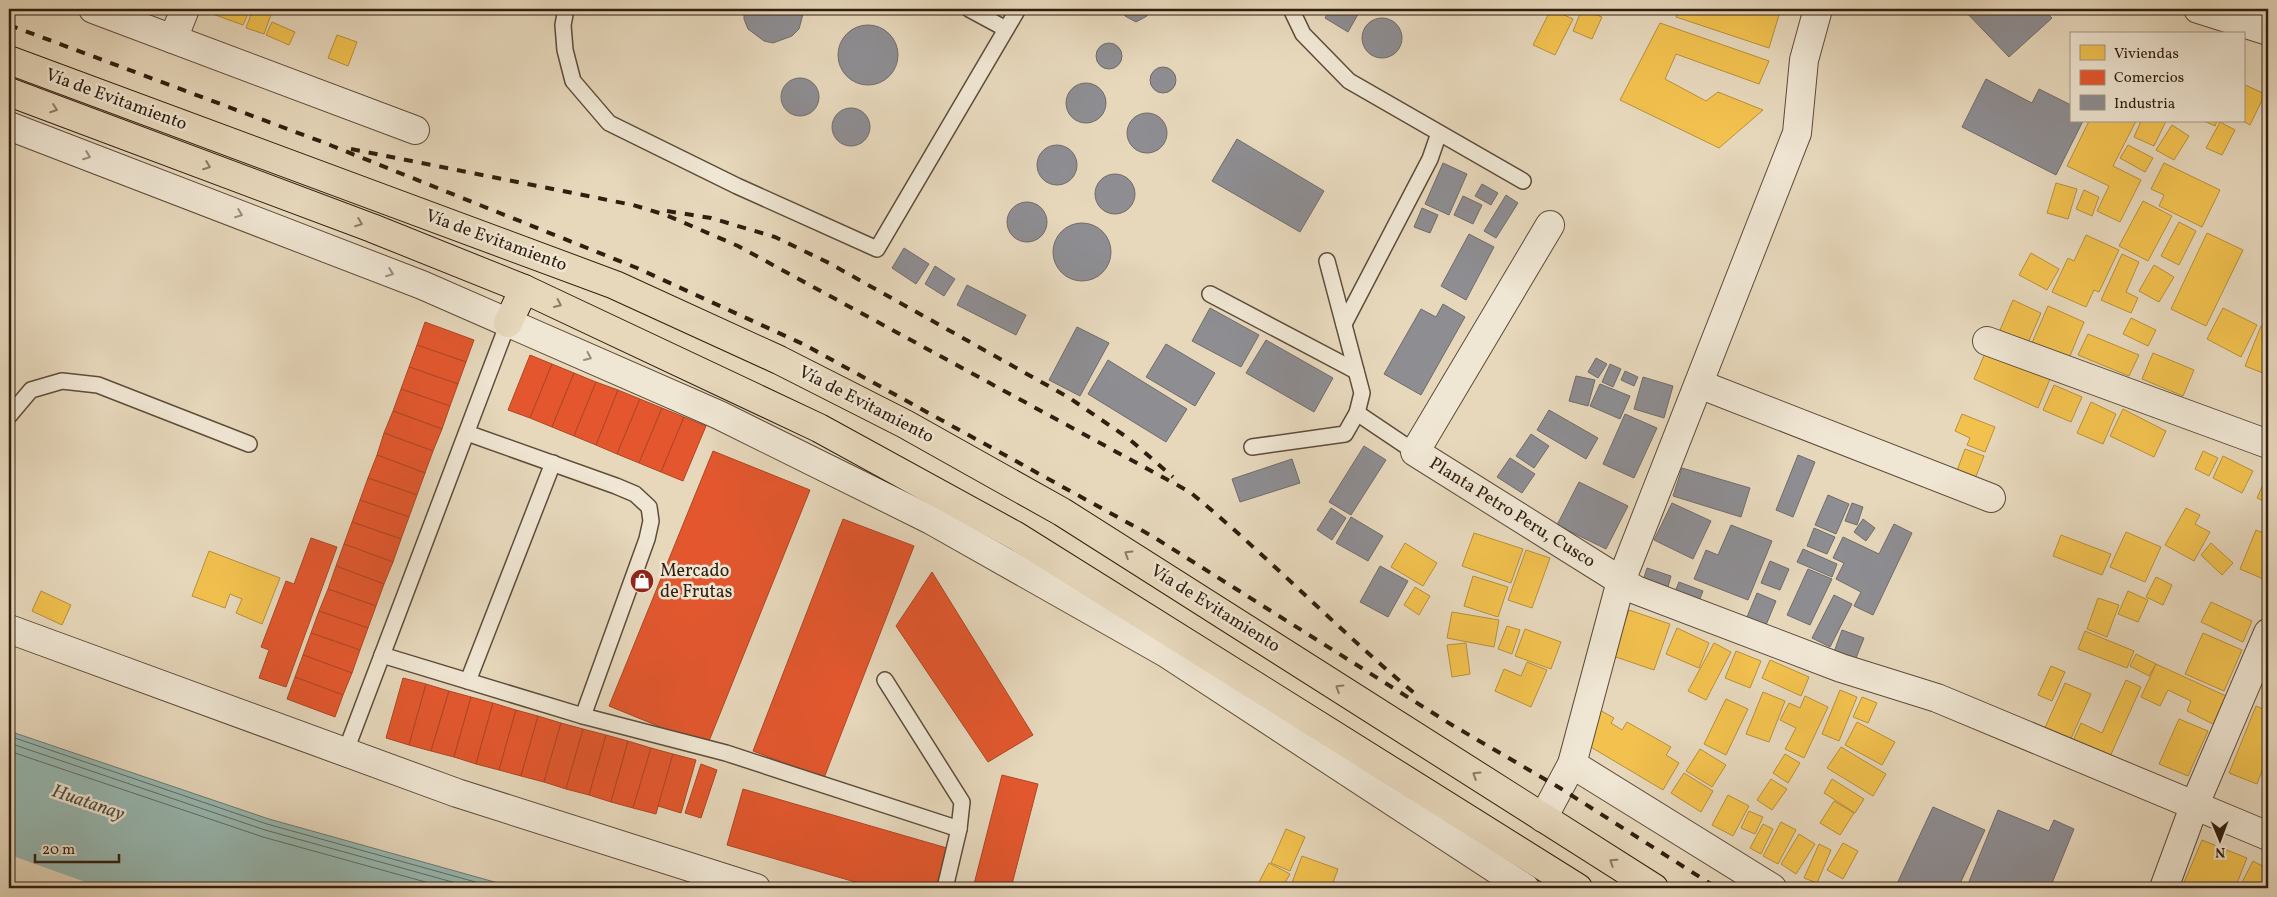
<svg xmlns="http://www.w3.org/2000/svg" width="2277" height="897" font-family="Vollkorn,serif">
<rect width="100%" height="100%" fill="#e7d8bc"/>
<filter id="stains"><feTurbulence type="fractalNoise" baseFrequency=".004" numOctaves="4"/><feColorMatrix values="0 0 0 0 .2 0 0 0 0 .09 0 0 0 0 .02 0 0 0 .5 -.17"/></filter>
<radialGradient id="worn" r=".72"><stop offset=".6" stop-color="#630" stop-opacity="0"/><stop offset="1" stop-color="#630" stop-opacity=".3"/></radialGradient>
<polygon fill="#97b9b3" stroke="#6e7b71" points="9,731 269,819 516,888 176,888 9,828"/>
<g fill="#f2c14e" stroke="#b8903b">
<polygon points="208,9 250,9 243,25 207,12"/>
<polygon points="253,9 273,9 264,34 246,28"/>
<polygon points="1551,9 1573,19 1555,55 1533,45"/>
<polygon points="1582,9 1602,17 1592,39 1573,31"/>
<polygon points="1679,9 1755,9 1779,15 1769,48 1676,17"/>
<polygon points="2244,9 2268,9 2268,21 2243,14"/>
<polygon points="272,22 295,32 289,45 266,35"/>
<polygon points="1660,23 1769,61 1759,84 1676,54 1665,79 1706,101 1718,92 1763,110 1719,148 1620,100"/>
<polygon points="337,35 357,42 348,66 328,58"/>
<polygon points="2243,84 2265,94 2250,125 2243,121"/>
<polygon points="2089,121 2136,121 2113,166 2141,180 2120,222 2097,211 2109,186 2067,166"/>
<polygon points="2141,121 2166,121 2154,146 2134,137"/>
<polygon points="2204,121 2217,121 2215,126"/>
<polygon points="2220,122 2235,130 2222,155 2206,148"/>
<polygon points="2172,125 2189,136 2174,160 2156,150"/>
<polygon points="2128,145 2153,158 2145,172 2120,158"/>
<polygon points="2164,163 2220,190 2202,227 2159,206 2164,195 2151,189"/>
<polygon points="2056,183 2077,189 2068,219 2047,213"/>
<polygon points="2084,190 2099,197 2092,216 2076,209"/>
<polygon points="2143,201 2172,216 2148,261 2119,246"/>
<polygon points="2179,222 2196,231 2179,265 2161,256"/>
<polygon points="2207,233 2243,250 2206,326 2171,309"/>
<polygon points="2086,235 2119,250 2099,292 2094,290 2086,307 2052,292 2068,258 2074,261"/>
<polygon points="2031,253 2059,269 2047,290 2019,275"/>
<polygon points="2122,254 2139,262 2126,292 2138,298 2131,313 2101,300"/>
<polygon points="2154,265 2174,277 2159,302 2139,291"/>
<polygon points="2013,300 2041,313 2028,343 2000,330"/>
<polygon points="2048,306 2084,322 2065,368 2028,352"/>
<polygon points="2223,308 2257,325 2241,357 2207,339"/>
<polygon points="2131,318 2156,330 2148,346 2123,334"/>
<polygon points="2261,326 2268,329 2268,375 2245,366"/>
<polygon points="2088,334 2139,355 2129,376 2078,355"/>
<polygon points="1986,351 2050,379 2038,408 1974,379"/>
<polygon points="2153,353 2194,370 2183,396 2142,379"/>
<polygon points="2054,385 2082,397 2071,422 2043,410"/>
<polygon points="2091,402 2116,414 2103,444 2077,433"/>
<polygon points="2123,409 2166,431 2154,457 2110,436"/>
<polygon points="1962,414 1995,427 1985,452 1967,445 1970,438 1955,431"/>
<polygon points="1965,449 1984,456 1973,484 1955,476"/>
<polygon points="2203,451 2218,458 2209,476 2195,469"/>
<polygon points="2223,456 2253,471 2242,493 2213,478"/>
<polygon points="2265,480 2268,481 2268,503 2257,498"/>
<polygon points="2186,508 2200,515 2195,524 2210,532 2194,561 2165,545"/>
<polygon points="2268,518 2268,532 2263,530"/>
<polygon points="2256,530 2268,535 2268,581 2240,569"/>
<polygon points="2126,532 2161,547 2145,582 2110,567"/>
<polygon points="1474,533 1523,549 1511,583 1462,566"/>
<polygon points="2061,535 2111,554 2102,575 2053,556"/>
<polygon points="1405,543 1437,563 1423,586 1391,567"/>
<polygon points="2211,543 2233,563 2222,575 2201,555"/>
<polygon points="1526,550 1550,558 1532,608 1508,600"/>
<polygon points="209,551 280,578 262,624 236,613 242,599 230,594 225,608 192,596"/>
<polygon points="1473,576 1508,587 1498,617 1464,606"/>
<polygon points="2156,577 2172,585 2163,605 2146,597"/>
<polygon points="1415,587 1430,596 1419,615 1404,605"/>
<polygon points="41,591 71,605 62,625 32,611"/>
<polygon points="2128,591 2148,600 2138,622 2118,614"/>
<polygon points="2098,598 2119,605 2107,637 2087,629"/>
<polygon points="2211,602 2252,621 2243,642 2201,622"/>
<polygon points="1629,610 1670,624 1654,670 1613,656"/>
<polygon points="1452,612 1499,620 1494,647 1447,638"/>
<polygon points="1507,626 1520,630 1512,654 1498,649"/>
<polygon points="1677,628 1709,643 1699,668 1666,654"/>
<polygon points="1525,629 1561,642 1551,669 1515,656"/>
<polygon points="2085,631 2134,651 2127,668 2078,649"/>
<polygon points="2203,633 2242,650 2224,691 2185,674"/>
<polygon points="1466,643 1470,674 1452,677 1447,645"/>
<polygon points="1714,643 1731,652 1706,700 1688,691"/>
<polygon points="1736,651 1761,661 1750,688 1725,678"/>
<polygon points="2136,654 2156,664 2149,676 2130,666"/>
<polygon points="1770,660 1809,677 1801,696 1762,678"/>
<polygon points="1527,662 1547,670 1531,707 1495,691 1504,669 1521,676"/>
<polygon points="2156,664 2226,696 2213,724 2187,711 2191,701 2168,690 2160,706 2141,697"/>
<polygon points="2051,666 2065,672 2052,701 2038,695"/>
<polygon points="2126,680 2141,687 2109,759 2072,743 2081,723 2102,733"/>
<polygon points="2065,683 2091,694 2069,743 2043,732"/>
<polygon points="1840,690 1857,697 1839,741 1822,734"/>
<polygon points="1763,692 1785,701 1769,742 1746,734"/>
<polygon points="1805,696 1828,707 1804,758 1785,749 1796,728 1780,720 1789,703 1800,708"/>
<polygon points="1862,697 1877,703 1868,723 1853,717"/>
<polygon points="1726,699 1748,709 1726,755 1704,744"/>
<polygon points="2256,706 2268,711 2268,755 2257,784 2229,773"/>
<polygon points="1598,709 1614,718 1611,723 1622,730 1627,722 1671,747 1666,755 1679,763 1663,790 1579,740"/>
<polygon points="2179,719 2208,731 2188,776 2159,764"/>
<polygon points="1857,722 1895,742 1882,765 1845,745"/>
<polygon points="1841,747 1886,774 1873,796 1827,768"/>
<polygon points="1700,749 1726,765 1712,787 1686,771"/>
<polygon points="1785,754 1800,763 1788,783 1773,773"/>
<polygon points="1684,773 1713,791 1701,812 1671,793"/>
<polygon points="1771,779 1787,789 1772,810 1757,800"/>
<polygon points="1832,779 1864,799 1855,813 1824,793"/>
<polygon points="1728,795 1749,806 1733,836 1712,825"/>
<polygon points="1834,801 1854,813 1840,835 1820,823"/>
<polygon points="1749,811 1763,817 1755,834 1741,828"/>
<polygon points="1781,822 1796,830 1778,864 1763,856"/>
<polygon points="1763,824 1773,829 1761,854 1750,848"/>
<polygon points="1286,829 1305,837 1290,871 1271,863"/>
<polygon points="1799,834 1815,844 1796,874 1781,864"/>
<polygon points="2202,840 2247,858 2235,888 2192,888 2183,885"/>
<polygon points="1843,843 1858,851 1843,879 1827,870"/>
<polygon points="1819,844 1831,850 1817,883 1804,878"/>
<polygon points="1302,856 1338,869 1331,888 1290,888"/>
<polygon points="2253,861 2268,869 2268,888 2239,888"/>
<polygon points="1269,863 1290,874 1282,888 1256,888"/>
</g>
<g fill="#e4572e" stroke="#ae4624">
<polygon points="425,322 474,340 466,362 417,345"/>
<polygon points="417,345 466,362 458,384 409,367"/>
<polygon points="530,355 552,364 530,418 508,410"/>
<polygon points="552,364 574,373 552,427 530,418"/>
<polygon points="409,367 458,384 450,406 401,389"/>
<polygon points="574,373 596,382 574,436 552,427"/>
<polygon points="596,382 618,390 596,445 574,436"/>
<polygon points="401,389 450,406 442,429 393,411"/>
<polygon points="618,390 640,399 617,454 596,445"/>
<polygon points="640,399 662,408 639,463 617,454"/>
<polygon points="662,408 684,417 661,472 639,463"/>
<polygon points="393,411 442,429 433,451 384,433"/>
<polygon points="684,417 706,426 683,481 661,472"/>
<polygon points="384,433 433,451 425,473 377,455"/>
<polygon points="713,451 810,490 707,746 609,706"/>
<polygon points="377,455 425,473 417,495 368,478"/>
<polygon points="368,478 417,495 409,517 360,500"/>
<polygon points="360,500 409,517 401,539 352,522"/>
<polygon points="843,519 914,546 824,778 753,751"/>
<polygon points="352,522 401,539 393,562 344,544"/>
<polygon points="311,538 337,547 286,687 259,678 269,650 261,647 286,581 294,584"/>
<polygon points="344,544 393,562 384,584 336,566"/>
<polygon points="336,566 384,584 376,606 328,589"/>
<polygon points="932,572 1033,735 988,762 896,626"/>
<polygon points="328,589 376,606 368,628 319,611"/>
<polygon points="319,611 368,628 360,650 311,633"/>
<polygon points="311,633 360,650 352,673 303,655"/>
<polygon points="303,655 352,673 343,695 295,677"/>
<polygon points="295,677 343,695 335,717 287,699"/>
<polygon points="403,678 426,684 409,745 386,738"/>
<polygon points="426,684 449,691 431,751 409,745"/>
<polygon points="449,691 471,697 454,757 431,751"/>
<polygon points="471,697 493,703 476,764 454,757"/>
<polygon points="493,703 516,710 499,770 476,764"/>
<polygon points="516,710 538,716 521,776 499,770"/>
<polygon points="538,716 561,723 544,782 521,776"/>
<polygon points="561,723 583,729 566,789 544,782"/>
<polygon points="583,729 606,735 589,795 566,789"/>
<polygon points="606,735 628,741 611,802 589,795"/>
<polygon points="628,741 651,748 633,808 611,802"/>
<polygon points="651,748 673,754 656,814 633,808"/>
<polygon points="673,754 696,760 681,813 658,806"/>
<polygon points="701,764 717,770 701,818 685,813"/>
<polygon points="1002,775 1038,784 1011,888 973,888"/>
<polygon points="743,789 947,848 936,888 876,888 727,845"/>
</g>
<g fill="#8d8d92" stroke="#716c6a">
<polygon points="744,9 804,9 804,10 799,29 792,36 773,43 764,41 748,29 744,19"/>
<polygon points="1122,9 1148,9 1147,16 1136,22 1125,16"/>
<polygon points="1330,9 1361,9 1348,32 1325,18"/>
<polygon points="1963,9 2043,9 2052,18 2009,57"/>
<circle cx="1382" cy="38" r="20"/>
<circle cx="868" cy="55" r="30"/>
<circle cx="1109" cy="56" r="13"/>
<circle cx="1163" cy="80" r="13"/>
<circle cx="800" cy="97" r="19"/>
<polygon points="1986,79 2032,103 2039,89 2071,105 2071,121 2083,121 2056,175 1962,127"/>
<circle cx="1086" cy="103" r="20"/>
<circle cx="851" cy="127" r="19"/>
<circle cx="1147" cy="133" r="20"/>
<polygon points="1237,139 1324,191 1300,232 1212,181"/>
<circle cx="1057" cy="165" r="20"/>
<polygon points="1443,163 1467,174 1449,215 1425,204"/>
<circle cx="1115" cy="194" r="20"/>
<polygon points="1482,184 1498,193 1491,205 1475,196"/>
<polygon points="1506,195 1518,203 1496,238 1484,231"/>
<polygon points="1463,196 1482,205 1473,224 1454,215"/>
<circle cx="1027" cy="222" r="20"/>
<polygon points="1422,208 1438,215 1430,233 1414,227"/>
<circle cx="1082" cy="252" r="29"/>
<polygon points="1469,234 1494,247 1466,300 1441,286"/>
<polygon points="904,248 929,264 916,284 892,268"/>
<polygon points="935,266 955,279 944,296 925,284"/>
<polygon points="967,285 1026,315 1016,335 957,305"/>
<polygon points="1443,304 1465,317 1421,395 1384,374 1421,309 1436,317"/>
<polygon points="1210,308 1259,335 1241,367 1192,341"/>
<polygon points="1077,327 1109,343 1080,396 1049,380"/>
<polygon points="1266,340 1333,378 1314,412 1246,373"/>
<polygon points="1166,344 1215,373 1195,406 1146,377"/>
<polygon points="1596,358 1607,364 1598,378 1588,372"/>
<polygon points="1108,360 1187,409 1166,442 1088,394"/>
<polygon points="1610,364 1621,369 1613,387 1602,382"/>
<polygon points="1625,371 1638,377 1634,386 1621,380"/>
<polygon points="1576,376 1595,380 1588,406 1569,401"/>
<polygon points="1643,377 1673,386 1664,418 1634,409"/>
<polygon points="1600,384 1630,396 1620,419 1590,406"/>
<polygon points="1549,410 1598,438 1586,459 1537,430"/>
<polygon points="1625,414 1657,428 1634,478 1603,464"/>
<polygon points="1531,434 1549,446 1534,468 1516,456"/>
<polygon points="1364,446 1386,460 1351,515 1329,502"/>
<polygon points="1798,455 1815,462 1793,517 1776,510"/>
<polygon points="1510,458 1535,474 1522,493 1497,477"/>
<polygon points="1292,459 1300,483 1240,502 1232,479"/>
<polygon points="1682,468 1750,488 1741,517 1673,496"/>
<polygon points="1579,482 1628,506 1606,549 1557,525"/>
<polygon points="1828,495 1849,504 1836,534 1815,525"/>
<polygon points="1672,503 1711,521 1693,559 1654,540"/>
<polygon points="1852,503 1863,507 1857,525 1845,521"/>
<polygon points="1331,508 1346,518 1332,540 1317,530"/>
<polygon points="1351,517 1383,536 1368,561 1336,543"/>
<polygon points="1863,519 1875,528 1866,541 1854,532"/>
<polygon points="1894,524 1912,533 1873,615 1854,606 1861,592 1836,579 1844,563 1833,558 1843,537 1879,554"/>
<polygon points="1731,525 1772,541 1748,600 1694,579 1706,550 1718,555"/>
<polygon points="1814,528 1835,537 1827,554 1807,546"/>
<polygon points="1803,549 1837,564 1832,577 1797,562"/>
<polygon points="1770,561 1789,569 1780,590 1761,583"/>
<polygon points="1380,566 1408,581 1388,617 1360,602"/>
<polygon points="1647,568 1671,576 1666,594 1641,587"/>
<polygon points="1808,569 1832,579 1810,625 1787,615"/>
<polygon points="1679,582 1703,591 1695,611 1671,601"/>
<polygon points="1757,593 1776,601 1761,637 1742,629"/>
<polygon points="1834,595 1852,604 1830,647 1812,638"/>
<polygon points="1842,630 1864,638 1852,668 1831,660"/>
<polygon points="1933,807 1985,830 1958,888 1895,888"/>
<polygon points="1998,810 2049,831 2054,820 2074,829 2050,888 1978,888 1968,884"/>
</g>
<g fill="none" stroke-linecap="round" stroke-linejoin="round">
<g stroke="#646c60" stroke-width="1">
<polyline points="9,736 267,824 497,888"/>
<polyline points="9,743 265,830 474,888"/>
<polyline points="9,751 263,837 447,888"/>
<polyline points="9,810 177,869 185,876 189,888"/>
<polyline points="9,818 174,875 180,881 181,888"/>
<polyline points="9,824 171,881 175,888"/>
</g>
<polyline stroke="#97b9b3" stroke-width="50" points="9,828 176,888"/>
<g stroke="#5e4c3a" stroke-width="18">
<g id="lane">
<polyline points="566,9 563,25 565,50 573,81 609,123 737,186 877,249 1018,9"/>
<polyline points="969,9 1006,29"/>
<polyline points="1291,9 1303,34 1349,81 1523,181"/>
<polyline points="1210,294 1356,371"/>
<polyline points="1344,324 1430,159 1439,133"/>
<polyline points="1357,413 1415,452"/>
<polyline points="9,416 31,390 62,381 98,385 249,444"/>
<polyline points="467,433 616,486 635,494 649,507 651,521 647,539 583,716"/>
<polyline points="1252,447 1345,434 1357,413 1362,393 1327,261"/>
<polyline points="382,655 583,716 726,753 959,829"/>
<polyline points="885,680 962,802 959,829 945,888"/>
<polyline points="468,681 553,463"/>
<polyline points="345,753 508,323"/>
</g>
</g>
<g stroke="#5e4c3a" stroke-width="30">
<g id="street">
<polyline points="93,9 415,130"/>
<polyline points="1818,9 1804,60 1797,133 1621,581 1636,590 1841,668 1937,698 2268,836"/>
<polyline points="2198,9 2268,31"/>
<polyline points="173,39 185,9"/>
<polyline points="9,126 422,285 719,415 931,520 1166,653 1525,888"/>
<polyline points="1987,341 2268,444"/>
<polyline points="1699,384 1991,498"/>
<polyline points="9,629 457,793 756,888"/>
<polyline points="1572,764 1772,888"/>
<polyline points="1543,818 1572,764 1621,581 1415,452 1550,225"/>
<polyline points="2164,888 2195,804 2268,633"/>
</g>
</g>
<g stroke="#301e0e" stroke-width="30">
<g id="highway">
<polyline points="9,60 615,285 779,360 905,424 1062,512 1654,888"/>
<polyline points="9,92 372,228 524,289 819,428 1016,536 1578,888"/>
<polyline points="508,323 524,289"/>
</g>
</g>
<use href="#lane" stroke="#efe6d3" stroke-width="15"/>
<use href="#street" stroke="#efe6d3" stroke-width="28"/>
<use href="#highway" stroke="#e7d8bc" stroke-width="28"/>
<g stroke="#301e0e" stroke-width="4" stroke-dasharray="9 9" stroke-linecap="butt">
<polyline points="9,25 325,143 637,268 805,345 1152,536 1452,725 1560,788 1717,888"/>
<path d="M351 149 633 205 666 215 738 246 1190 492C1269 557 1340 632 1419 697"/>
<polyline points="667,211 711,218 775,237 829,263 1068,397 1128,438 1173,477"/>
</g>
</g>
<defs><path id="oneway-chevron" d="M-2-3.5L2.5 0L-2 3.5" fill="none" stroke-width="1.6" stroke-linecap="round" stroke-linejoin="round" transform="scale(1.25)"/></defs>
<g stroke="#8c7b65">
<use href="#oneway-chevron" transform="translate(54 109) rotate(20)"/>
<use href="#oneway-chevron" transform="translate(207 166) rotate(21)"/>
<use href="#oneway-chevron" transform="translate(359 223) rotate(21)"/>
<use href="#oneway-chevron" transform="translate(558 304) rotate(25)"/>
<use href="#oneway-chevron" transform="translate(1128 554) rotate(-148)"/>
<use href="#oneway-chevron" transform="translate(1339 688) rotate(-148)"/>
<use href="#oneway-chevron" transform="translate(1476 775) rotate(-148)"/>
<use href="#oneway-chevron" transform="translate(1613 862) rotate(-147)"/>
</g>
<g stroke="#998c7a">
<use href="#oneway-chevron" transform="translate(87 156) rotate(21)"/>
<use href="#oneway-chevron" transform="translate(239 214) rotate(21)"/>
<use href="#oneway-chevron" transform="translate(390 273) rotate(21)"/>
<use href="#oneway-chevron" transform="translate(588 357) rotate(24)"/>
</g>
<defs>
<g id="shop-disc" transform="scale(1.25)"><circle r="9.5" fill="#8f2418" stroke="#efe6d3"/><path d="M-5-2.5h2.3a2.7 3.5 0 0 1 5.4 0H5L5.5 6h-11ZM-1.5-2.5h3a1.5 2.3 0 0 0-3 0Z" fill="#fff"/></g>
</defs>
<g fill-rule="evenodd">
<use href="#shop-disc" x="642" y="581"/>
</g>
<g text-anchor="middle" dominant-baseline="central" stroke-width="5" stroke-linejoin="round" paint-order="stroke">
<g font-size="18" fill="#301e0e" stroke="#efe6d3">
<text transform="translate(116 100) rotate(20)">Vía de Evitamiento</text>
<text transform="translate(496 241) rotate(20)">Vía de Evitamiento</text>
<text transform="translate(866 405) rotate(27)">Vía de Evitamiento</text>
<text transform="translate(1512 513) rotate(32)">Planta Petro Peru, Cusco</text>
<text transform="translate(1215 609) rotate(32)">Vía de Evitamiento</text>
</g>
<g font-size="18" fill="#301e0e" stroke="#efe6d3" text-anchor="start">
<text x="660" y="571">Mercado<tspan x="660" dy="21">de Frutas</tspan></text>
</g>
<g font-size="19" font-style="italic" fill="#4f4c40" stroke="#efe6d3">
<text transform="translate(88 803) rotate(19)">Huatanay</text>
</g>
</g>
<rect width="2277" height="897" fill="none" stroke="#e7d8bc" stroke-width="30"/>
<rect x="10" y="10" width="2257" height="877" fill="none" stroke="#301e0e" stroke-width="2.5"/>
<rect x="15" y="15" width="2247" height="867" fill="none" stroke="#301e0e"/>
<rect x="2070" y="32" width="175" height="90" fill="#efe6d3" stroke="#a39684"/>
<rect x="2080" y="45" width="25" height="15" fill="#f2c14e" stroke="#a39684"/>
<text x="2114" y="58" font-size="15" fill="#301e0e">Viviendas</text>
<rect x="2080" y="70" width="25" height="15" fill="#e4572e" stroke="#a39684"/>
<text x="2114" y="82" font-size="15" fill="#301e0e">Comercios</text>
<rect x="2080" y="95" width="25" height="15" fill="#8d8d92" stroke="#a39684"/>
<text x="2114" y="108" font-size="15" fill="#301e0e">Industria</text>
<g transform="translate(2220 840) rotate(179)" stroke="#efe6d3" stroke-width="4" paint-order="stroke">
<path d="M0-4L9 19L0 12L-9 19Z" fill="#301e0e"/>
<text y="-8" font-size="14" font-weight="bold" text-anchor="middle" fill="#301e0e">N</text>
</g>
<path d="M35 854v8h84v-8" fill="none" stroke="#301e0e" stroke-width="2.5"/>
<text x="42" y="854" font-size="15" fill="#301e0e" stroke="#efe6d3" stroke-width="4" paint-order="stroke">20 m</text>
<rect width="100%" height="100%" filter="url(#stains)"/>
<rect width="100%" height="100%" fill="url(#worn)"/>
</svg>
